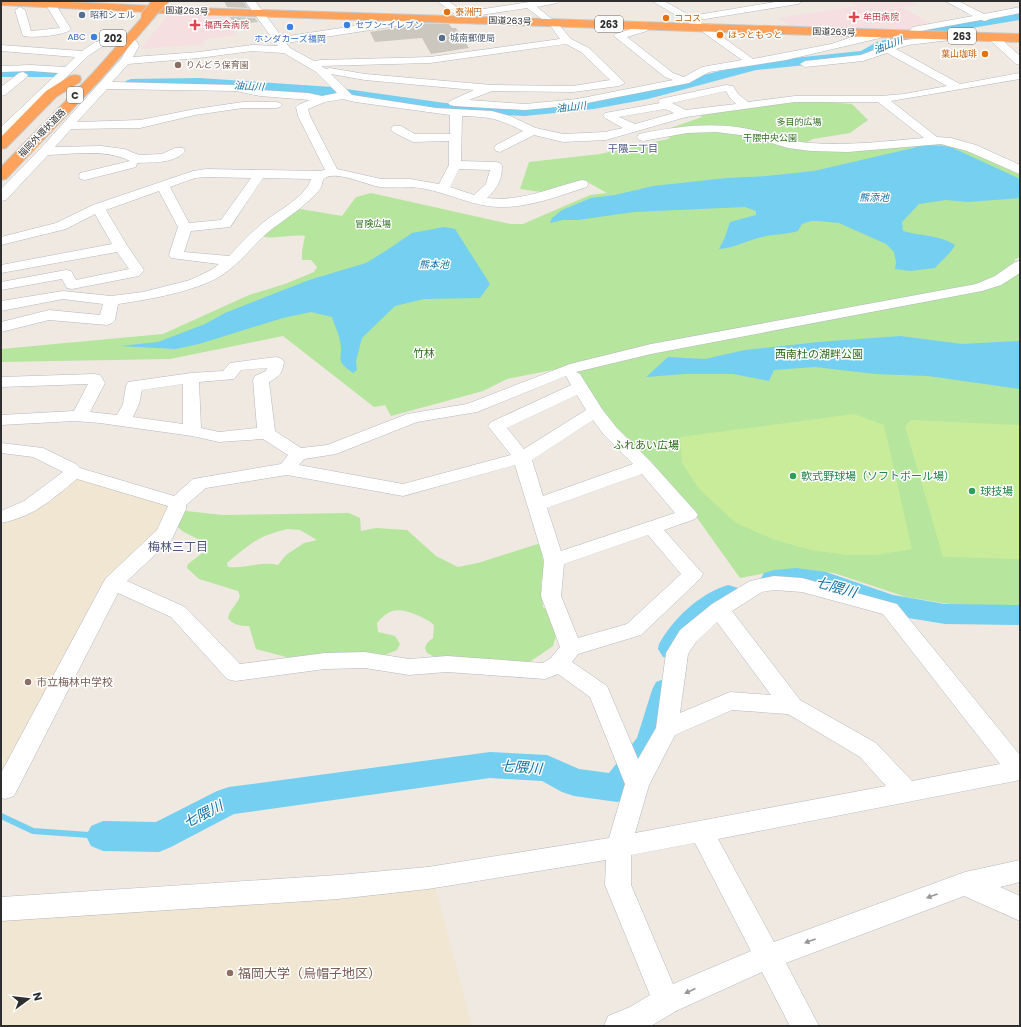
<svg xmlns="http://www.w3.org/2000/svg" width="1021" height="1027" font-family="Poppins,'Noto Sans JP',sans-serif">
<rect width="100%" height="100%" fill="#efe9e1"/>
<g fill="#f0e6d1">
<polygon points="79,477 170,503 163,531 105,584 1,779 1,521 17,519 70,478"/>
<polygon points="435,886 472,1026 1,1026 1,920"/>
</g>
<g fill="#f5dfe0">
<polygon points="862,1 910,1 917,5 901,7 933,25 911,31 792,27 779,18 856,6 849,3"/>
<polygon points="174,14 226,16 236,35 206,39 203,41 205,44 141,49 167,16"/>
</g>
<g fill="#b6e59e" fill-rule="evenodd">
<path d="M814 101 852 104 868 120 850 133 813 139 805 143 817 150 941 143 967 150 1020 175V257L1014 260 1020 265V611L974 608 906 597 834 573 789 569 740 578 695 515 652 470 601 410 573 366 507 379 483 391 391 416 385 405 374 407 283 336 170 359 1 362V349L163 334 249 295 285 284 314 272 317 267 311 260H302V251L305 236C291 234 273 240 260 236L295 208 342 216 356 197 371 193 510 224H523L590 195 607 193 589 183 591 182 548 193 520 189 529 162 600 154 668 139 671 136 668 129 702 117 699 113 794 102Z"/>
<path d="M186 511 223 515 349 513 360 518 361 531 376 528 407 530 436 556 458 567 478 563 541 543 544 571 541 582 543 607 560 622 553 646 531 661 511 665 435 657 427 653 425 648 427 643 433 638 434 625C429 620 423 618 417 615 399 608 390 607 377 623L378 632 395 636 400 644 397 650 378 658 331 656 286 657 256 649 249 626C240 626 233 625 228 618 230 609 237 605 240 596L238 591 199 579 187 568 188 564 205 551 206 545C198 536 182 535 176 524L179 514ZM288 529 300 530 317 540 304 543 286 555 278 565C261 561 245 569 228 567L227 563C249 544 260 535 288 529Z"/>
</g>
<g fill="#c9ec9a">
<polygon points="854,414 884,425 912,549 876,555 847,555 811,550 775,540 736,523 699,489 682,463 680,437"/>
<polygon points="911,420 1020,425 1020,559 943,557 905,426"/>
</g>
<g fill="#75cff0">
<path d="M926 145 944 146 953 148 1020 179V198L968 202 946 200 919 204 902 222 903 231C921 236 940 235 955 245 953 251 940 262 935 268L910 271 895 269 896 262 894 252 886 244 839 223 819 221H811L802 224 798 231C785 235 771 234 758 238 744 242 733 248 719 249L725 237 730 222 756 215V211L745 207 634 212 578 220H563L550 223 552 218 562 210 591 198 615 195 653 186 727 178 767 176 814 171Z"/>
<path d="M444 227 455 229 490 284 480 298 424 299 395 306 362 338 356 361 357 370 353 373C333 359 344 360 340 341 339 333 334 325 332 317L311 312 283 318 199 344 176 349 120 346 158 342 205 324 225 313 309 280 366 263 387 250 412 233Z"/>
<polygon points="900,336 962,344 1020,341 1020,389 928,376 875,374 815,367 774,370 769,381 733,374 685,374 646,377 668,357 705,359 745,350 818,342"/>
</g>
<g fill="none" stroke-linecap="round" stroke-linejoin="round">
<polyline stroke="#75cff0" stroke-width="6" points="1,816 33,831 103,836"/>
<g fill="#75cff0" fill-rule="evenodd">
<polygon points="1020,12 1020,20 942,33 887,48 864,59 756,70 648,99 594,109 525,116 445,113 332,97 199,88 131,89 126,87 123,84 126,81 131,79 199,78 332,87 445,103 525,106 594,99 647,89 756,62 861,51 877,42 942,25"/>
<polygon points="46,68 60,70 62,73 60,76 55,77 1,77 1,69"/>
<polygon points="796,568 826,572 893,595 945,604 1020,605 1020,625 945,624 890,615 823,591 796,588 774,590 764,587 760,580 764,573 774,570"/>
<path d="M728 585 738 588 742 595C734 609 716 615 704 626 695 634 689 646 683 657L673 660 663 657 658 649 659 644C674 618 699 594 728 585Z"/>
<polygon points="667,678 678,682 682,690 667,743 662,752 629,798 617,802 574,796 562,792 542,781 490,778 234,814 171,847 159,852 103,851 91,846 86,836 91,826 103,821 156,822 217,791 229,787 490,752 547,755 579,769 609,773 637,738 652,690 656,682"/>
</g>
</g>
<g fill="#cbc7bf">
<polygon points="224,1 243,1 248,8 227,7"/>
<polygon points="230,17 255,18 258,22 234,24"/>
<polygon points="414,23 449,24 452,28 456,28 469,48 431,54 422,38 375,42 370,32 415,25"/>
</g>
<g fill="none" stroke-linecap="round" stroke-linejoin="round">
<g stroke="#b4b7c1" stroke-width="1">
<g id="minor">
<path d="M48 1H58L56 5 71 29C65 36 32 38 23 36L15 10 20 7 25 10 31 31 60 28 46 5Z"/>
<path d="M245 1H255L282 37 400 19 407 15 412 18 407 24 403 25 286 43 290 48 314 61 321 60 430 57 560 39 550 25 545 24 543 20 527 8 462 18 459 17 437 1H448L464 12 536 1H559L557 3 537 7 553 20H560L561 22 560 26 571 39 589 48 625 83 619 86 573 92 492 91 469 100 525 104 577 99 673 80 665 77 614 36 615 34 638 27 640 23 644 22 649 25 647 31 627 37 673 73 684 77 702 67 742 60 704 33 703 31 704 27 699 30 695 29 694 26 652 1H664L691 16 781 1H803L798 4 699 20 704 27 709 24 713 25V30L753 59 831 44 849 38 871 34 873 31 877 30 882 33 880 38 786 60 709 72 689 83 577 105 525 110 454 106 450 105 448 103 450 101 474 90 365 80 331 74 352 95 436 108 492 111 510 116 536 128 563 134 605 132 623 128 605 118 603 116 605 113 660 103 658 101 660 99 726 85 733 86 738 94 748 102 795 96H881L904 94 947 86 887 53 863 61 805 67 800 64 805 61 861 55 897 41 939 36 946 33 951 36 950 40 908 45 896 49 960 84 1020 73V79L891 101 937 137 951 138 976 145 1020 165V174L967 151 941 144 848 152 811 151 788 148 748 136 716 132 687 133 643 141 639 140 637 137 639 134 643 133C682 126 710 122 749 129 770 133 789 142 811 143 849 146 886 141 924 138L878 102H795L686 117 606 140 563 142 534 135 500 152 496 151 494 148 496 145 523 131C497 118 490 117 462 116L461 161 496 162 500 163 502 166C502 180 497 189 487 198 521 202 550 188 582 180L587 181 588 184 587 187C558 196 529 208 498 207 473 206 450 194 426 189 410 185 395 189 380 187 367 185 340 172 327 177 321 179 323 185 320 189 314 197 305 204 298 210 288 218 276 225 266 234 251 248 239 264 222 275 198 291 147 300 118 304L115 320 112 323 107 325 49 320 1 332V322L49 310 100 315 103 304 63 299 1 311V301L63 291 111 296 143 292 190 280 211 270 219 264 171 258 169 255 178 227 159 191 106 210 128 247 144 270 139 276 72 289 67 288 62 279 1 290V282L66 270 71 271 76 280 129 269 117 252 1 273V265L112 244 95 214 66 229 1 245V237L56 223 93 205 193 171 206 169 319 171 325 170 298 116 296 107 298 105 310 100 260 96 236 91 107 89 77 122 140 120 195 109 243 102H276L280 103 282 105 280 107 276 108H243L195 115 140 128 71 129 55 147 101 146 124 149 139 155 162 154 175 148H183L185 151C175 164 152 162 137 163L136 167 85 180 80 179 79 176 80 173 130 161C106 149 75 154 48 155L6 200 1 201V189L41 148 121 59 129 46 124 41 125 39C132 37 137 40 139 46L133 57 199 52 252 45 278 46ZM566 44 581 52 610 80 573 86 492 85 365 74 330 68 326 69 321 66 430 63ZM252 51 284 53 316 72 337 93 322 96 308 93 260 90 236 85 112 82 128 64 199 58ZM726 91 730 98 736 104 686 110 672 103ZM343 99 355 102 450 115V134H415L401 126H393L391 129 393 132 413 142 449 141V165L439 184 410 179H381L337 169 310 116 308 109 325 102ZM665 109 674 113 635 124 619 117ZM459 169 490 170 486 184 474 195 450 187ZM206 177 251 178 221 220 189 223 170 187 195 178ZM263 178 311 179C306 198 271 214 257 228 247 236 238 247 229 256L184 252 191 231 230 227Z"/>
<polygon points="945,1 958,1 984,14 1020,7 1020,13 990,19 985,21 981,20 920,31 921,35 920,37 912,37 910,30 913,27 973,16"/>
<polygon points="993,34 997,35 1020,56 1020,65 1016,64 989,39 988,37 989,35"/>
<polygon points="110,39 115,42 114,44 103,46 88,56 5,137 1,138 1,127 58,73 31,71 1,72 1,66 31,65 65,67 75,57 1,51 1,45 82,51 95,42"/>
<polygon points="23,72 28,75 27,77 5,95 1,96 1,87 19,73"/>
<path d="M1020 261V273L1001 285 982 291 651 354 576 372 580 374 602 409 616 427 651 462 695 511 698 515 695 519 664 530 703 574 700 579 641 635 578 654 572 662 607 686 638 759 656 728 666 653 680 630 712 604 750 581 774 576 802 578 897 604 1020 755V780L718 839 774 942 965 872 1020 860V882L1000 887 1020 896V921L964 896 786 963 819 1026H790L762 972 676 1011 651 1026H604L608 1016 630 1007 650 995 605 885 606 860 428 889 338 899 1 921V897L338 875 428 867 609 838 625 784 590 697 558 674 545 679 447 672 409 675 365 668 325 669 235 681 227 679 171 617 118 593 14 796 5 799 1 798V773L103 583 106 578 157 530 168 506 77 479C51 500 35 516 1 523V511L24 501 63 472 33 457 1 453V443L43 448 76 464 80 468 174 496 193 479 281 464 288 455 263 439 219 442 192 436 100 423 74 421 1 425V415L74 411 88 384 1 387V377L94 374 100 375 105 383 90 412 117 415 123 404 126 386 128 382 191 373 223 371 230 363 276 357 282 359 284 362C282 374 280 376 269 382L275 431 301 448 327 445 407 414 467 404 570 364 651 344 976 284 995 276 1015 262ZM267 368 266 371 255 376 253 380 257 428 219 432 201 428 199 382 234 379 241 370ZM566 376 571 385 491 422 488 426 511 455 403 484 299 465 304 459 336 454 417 422 477 412ZM183 384V424L133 417 139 404 142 390ZM577 395 586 410 524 449 507 428ZM593 420 604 435 633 464 543 496 532 460ZM515 465 544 560 541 596 560 647 551 658 543 663 447 656 409 659 365 652 325 653 240 664 185 607 127 581 172 539 186 509V505L206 488 287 475 403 496ZM642 474 675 513 561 551 547 508ZM648 535 681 574 627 624 578 638 561 596 564 564ZM774 590 802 592 883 614 1000 764 912 781 876 743 800 700 732 611 762 592ZM717 622 771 695 730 692 680 713 688 654 696 642ZM732 710 788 714 860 757 886 786 635 833 649 785 675 735ZM695 843 751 951 673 984 631 885V855Z"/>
</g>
</g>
<g stroke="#c9c9c9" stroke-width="2">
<g id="highway">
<polygon points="1,1 49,1 153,6 157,1 169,1 164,7 1020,34 1020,42 158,13 101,79 6,179 1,180 1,167 93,73 147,12 1,5"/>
<polygon points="75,75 80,76 81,79 80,82 56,97 6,148 1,149 1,137 46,91 70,76"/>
</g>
</g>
<use href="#minor" fill="#fff" fill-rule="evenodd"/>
<use href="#highway" fill="#ffa35c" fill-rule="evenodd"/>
<g stroke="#c9c9c9" stroke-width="14" stroke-linecap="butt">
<polyline id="highway-bridge" points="147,16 160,1"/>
</g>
<use href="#highway-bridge" stroke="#ffa35c" stroke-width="12"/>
</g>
<defs><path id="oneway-solid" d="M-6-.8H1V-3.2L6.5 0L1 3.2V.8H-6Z"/></defs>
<g fill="#969696">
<use href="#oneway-solid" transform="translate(932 896) rotate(160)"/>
<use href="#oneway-solid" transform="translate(810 941) rotate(160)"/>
<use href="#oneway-solid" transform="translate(690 991) rotate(156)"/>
</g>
<g fill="#e8710a" stroke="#fff" stroke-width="1.5">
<circle cx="447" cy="12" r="4"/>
<circle cx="666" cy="18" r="4"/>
<circle cx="720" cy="35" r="4"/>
<circle cx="985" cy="54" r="4"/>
</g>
<g fill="#5c6f8a" stroke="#fff" stroke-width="1.5">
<circle cx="82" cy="15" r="4"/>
<circle cx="442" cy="38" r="4"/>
</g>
<g fill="#e0444e" stroke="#fff" stroke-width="1.5">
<path d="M852 11h4v4h4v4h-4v4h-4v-4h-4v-4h4z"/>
<path d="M193 19h4v4h4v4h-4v4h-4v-4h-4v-4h4z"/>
</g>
<g fill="#3f7fe0" stroke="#fff" stroke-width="1.5">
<circle cx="347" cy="25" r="4"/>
<circle cx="290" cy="27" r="4"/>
<circle cx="94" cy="37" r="4"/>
</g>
<g fill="#8d6e63" stroke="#fff" stroke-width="1.5">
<circle cx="178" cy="65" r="4"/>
<circle cx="28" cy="682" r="4"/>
<circle cx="230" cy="973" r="4"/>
</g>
<g fill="#2e9e5b" stroke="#fff" stroke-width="1.5">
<circle cx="793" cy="476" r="4"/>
<circle cx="972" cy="491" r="4"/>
</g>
<g text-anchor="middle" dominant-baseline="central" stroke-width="3" stroke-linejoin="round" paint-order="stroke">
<g font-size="9" fill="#2e2e2e" stroke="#fff">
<text transform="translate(187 11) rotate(2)">国道263号</text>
<text transform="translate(510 21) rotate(2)">国道263号</text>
<text transform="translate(834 32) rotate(2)">国道263号</text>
<text transform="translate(42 133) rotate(-46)">福岡外環状道路</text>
</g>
<g font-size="9" fill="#c56008" stroke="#fff" text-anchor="start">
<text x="455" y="12">泰洲円</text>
<text x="674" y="18">ココス</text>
<text x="728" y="35">ほっともっと</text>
<text x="977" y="54" text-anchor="end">葉山珈琲</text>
</g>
<g font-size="9" fill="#4e5e75" stroke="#fff" text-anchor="start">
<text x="90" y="15">昭和シェル</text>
<text x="450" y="38">城南郵便局</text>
</g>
<g font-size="9" fill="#be3a42" stroke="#fff" text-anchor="start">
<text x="863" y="17">牟田病院</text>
<text x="204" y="25">福西会病院</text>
</g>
<g font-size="9" fill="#366cbe" stroke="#fff" text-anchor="start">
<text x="355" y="25">セブン-イレブン</text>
<text x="86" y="37" text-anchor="end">ABC</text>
<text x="290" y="39" text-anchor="middle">ホンダカーズ福岡</text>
</g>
<g font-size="9" fill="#785e54" stroke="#fff" text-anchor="start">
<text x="186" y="65">りんどう保育園</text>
</g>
<g font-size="9" fill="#2c6e1b" stroke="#fff">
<text x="799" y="122">多目的広場</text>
<text x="770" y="138">干隈中央公園</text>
<text x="373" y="224">冒険広場</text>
</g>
<g fill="#fff" stroke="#6d6d6d" stroke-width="1">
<rect x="595" y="16" width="28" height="16" rx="3"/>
<rect x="948" y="28" width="28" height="16" rx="3"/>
<rect x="100" y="30" width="26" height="16" rx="3"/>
<rect x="67" y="87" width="16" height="16" rx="3"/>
</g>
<g font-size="10" font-weight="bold" fill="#2e2e2e">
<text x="609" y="24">263</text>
<text x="962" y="36">263</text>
<text x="113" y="38">202</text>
<text x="75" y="95">C</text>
</g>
<g font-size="10" font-style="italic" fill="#0d6fa3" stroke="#fff">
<text transform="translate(888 45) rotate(-21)">油山川</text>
<text transform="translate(249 86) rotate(4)">油山川</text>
<text transform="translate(571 107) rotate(-6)">油山川</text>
<text x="874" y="197">熊添池</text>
<text x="434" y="264">熊本池</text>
</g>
<g font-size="10" fill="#4d5680" stroke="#fff">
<text x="633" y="148">干隈二丁目</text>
</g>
<g font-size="11" fill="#2c6e1b" stroke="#fff">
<text x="424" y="353">竹林</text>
<text x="819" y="354">西南杜の湖畔公園</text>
<text x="646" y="445">ふれあい広場</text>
</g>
<g font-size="11" fill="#27864d" stroke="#fff" text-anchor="start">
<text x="801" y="476">軟式野球場（ソフトボール場）</text>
<text x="980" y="491">球技場</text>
</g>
<g font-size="11" fill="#785e54" stroke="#fff" text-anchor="start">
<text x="36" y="682">市立梅林中学校</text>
</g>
<g font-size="12" fill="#4d5680" stroke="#fff">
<text x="178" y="546">梅林三丁目</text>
</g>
<g font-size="13" fill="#785e54" stroke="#fff" text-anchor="start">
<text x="238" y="973">福岡大学（烏帽子地区）</text>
</g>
<g font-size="14" font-style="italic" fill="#0d6fa3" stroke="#fff">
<text transform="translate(836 587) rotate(16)">七隈川</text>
<text transform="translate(521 767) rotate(4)">七隈川</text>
<text transform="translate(203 814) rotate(-27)">七隈川</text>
</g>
</g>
<rect width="1021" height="1027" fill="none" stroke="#2e2e2e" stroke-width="4"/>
<g transform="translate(28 999) rotate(75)" stroke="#ffffff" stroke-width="3" paint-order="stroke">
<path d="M0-3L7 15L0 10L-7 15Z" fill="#2e2e2e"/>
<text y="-6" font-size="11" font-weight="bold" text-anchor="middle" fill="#2e2e2e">N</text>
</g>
</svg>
